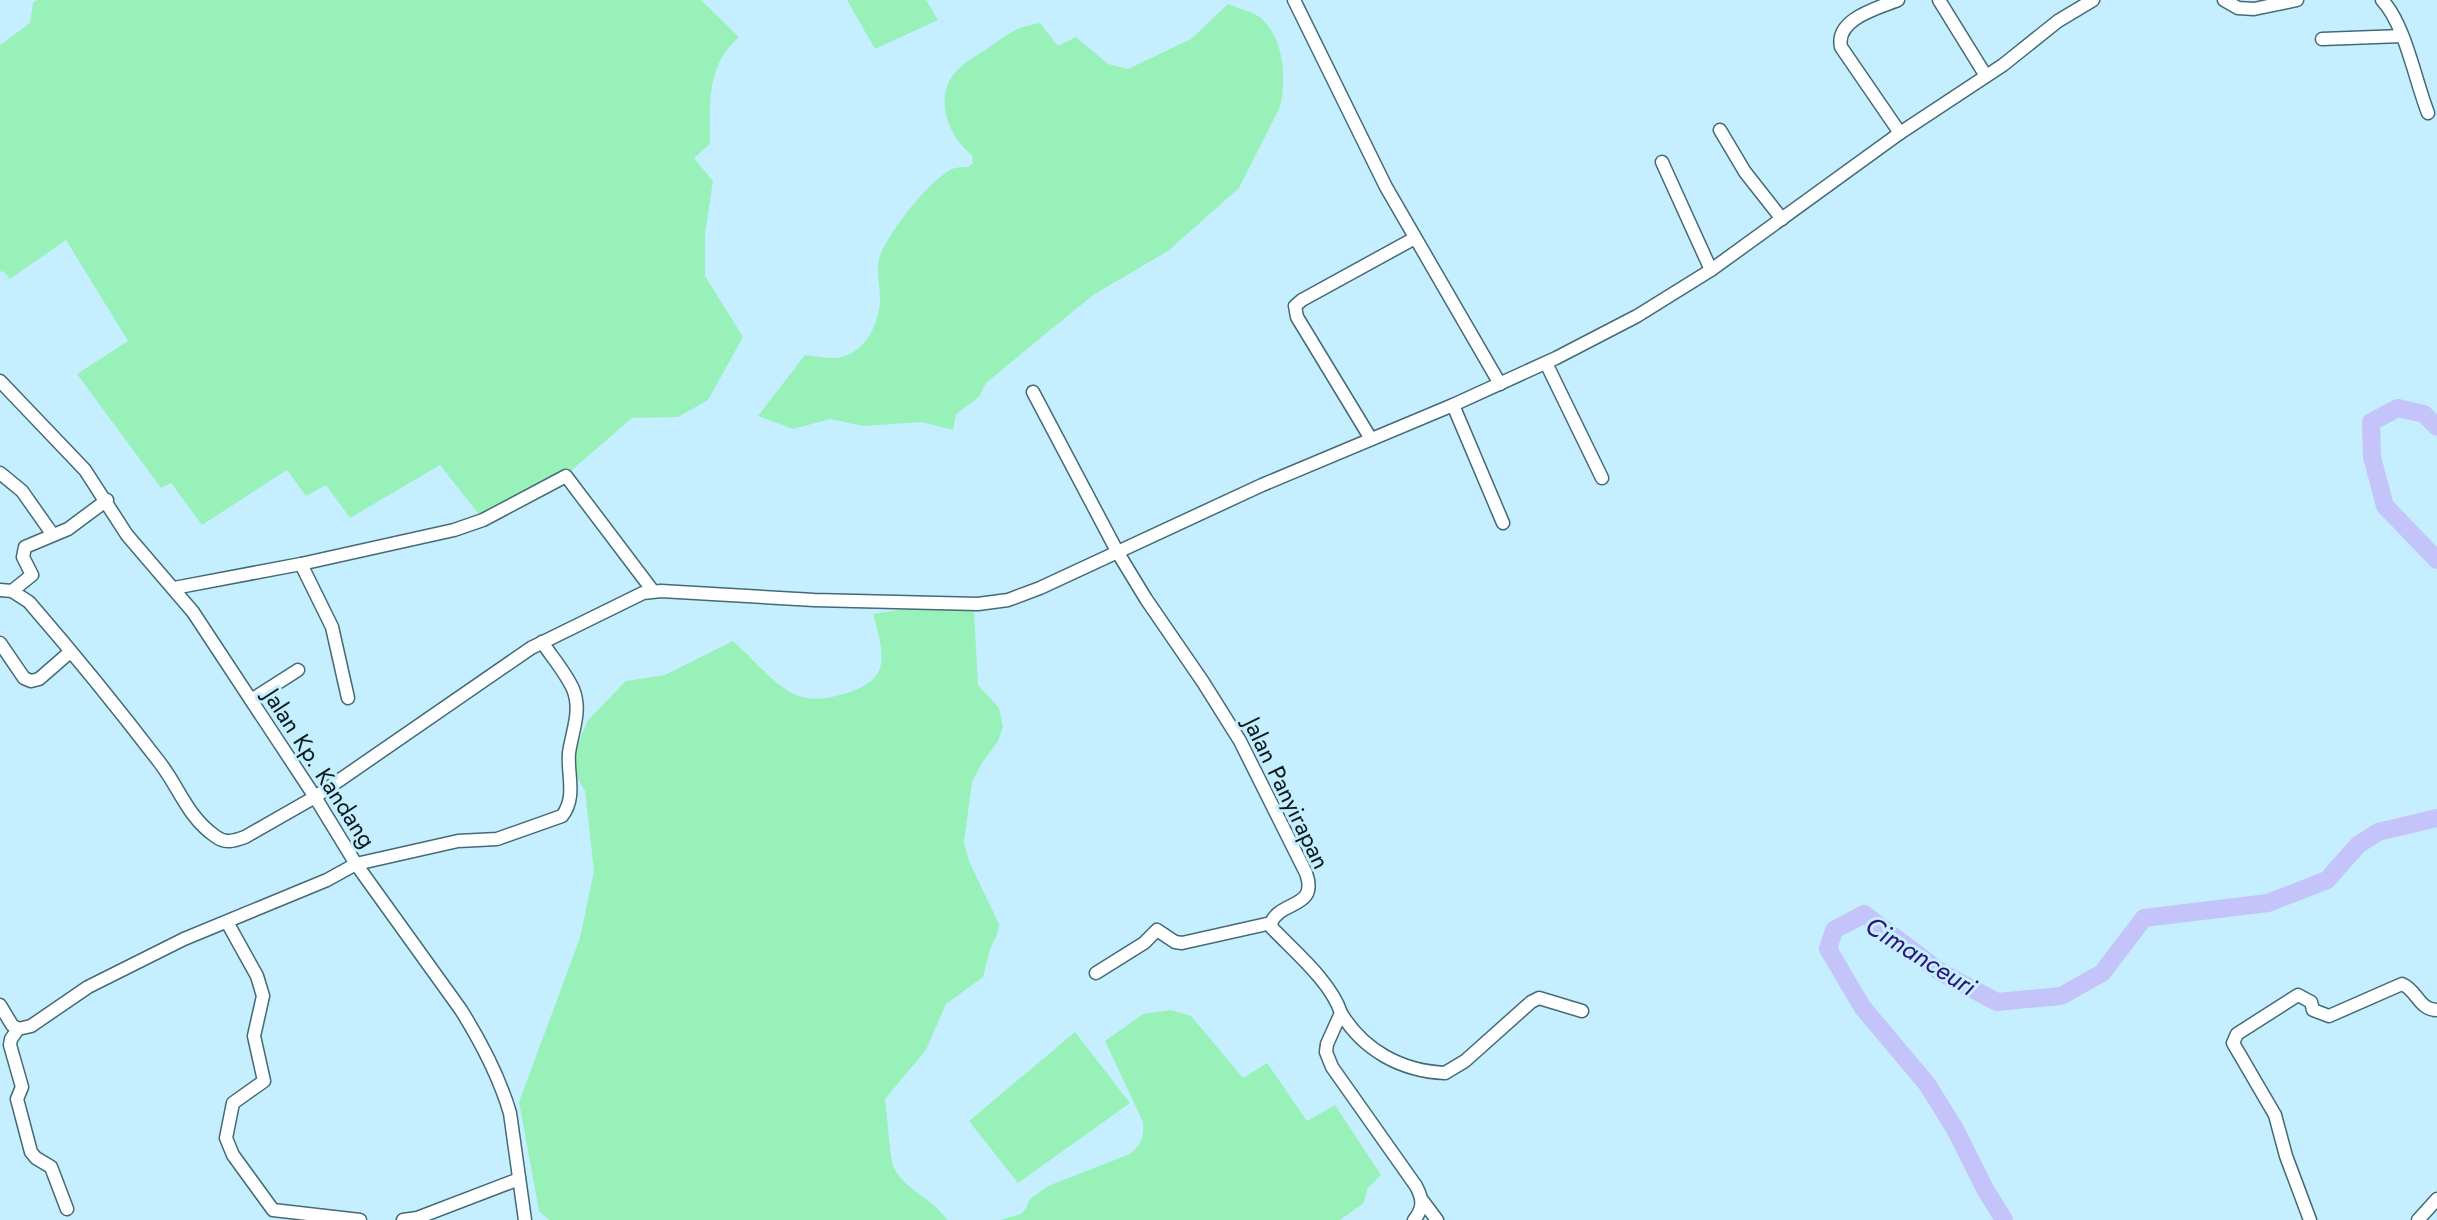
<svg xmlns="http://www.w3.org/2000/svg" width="2437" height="1220" font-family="Jost,sans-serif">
<rect width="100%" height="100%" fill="#c5effe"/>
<g fill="#99f1ba">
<path d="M37 0H701L739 37C706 66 710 103 710 144L694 158 713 181 705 234V276L743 337 708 400 678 417 632 418 558 482 481 517 440 465 350 518 326 485 306 496 287 470 202 525 171 483 161 488 77 374 128 341 66 240 10 279 3 271 0 272V45L30 23 33 3Z"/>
<polygon points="847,0 926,0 938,20 875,49"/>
<path d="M1228 4C1237 8 1250 11 1258 16 1284 34 1287 79 1280 107L1239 188 1168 251 1093 295 986 383 979 397 956 414 953 430 922 422 863 426 830 419 793 429 758 416 805 355C816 356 830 360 841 357 866 352 879 323 880 300 880 286 876 273 879 259 885 236 929 181 950 170 956 167 961 167 968 167L973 163 972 155C951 139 935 104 951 78 960 64 978 55 991 46 1010 33 1016 27 1040 23L1058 46 1076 37 1108 64 1128 69 1191 39Z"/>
<path d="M912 608 974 611 978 685 999 708 1003 727 998 741 982 763 972 782 964 843 969 861 999 924 997 935 990 949 983 977 946 1004 926 1050 885 1099C887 1111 890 1162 894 1168 905 1190 934 1199 947 1220H549L539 1211 519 1102 580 938 594 871 585 791 574 772 573 755 588 720 626 681 665 675 733 641C753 658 773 685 796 695 812 701 824 699 840 695 892 681 885 658 873 614Z"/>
<path d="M1171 1010 1191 1016 1243 1078 1267 1063 1307 1121 1335 1105 1381 1175 1367 1189 1364 1203 1340 1220H1000L1021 1214 1025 1210 1030 1199 1048 1186 1130 1154C1141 1145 1144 1137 1143 1122L1105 1041 1143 1014Z"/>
<polygon points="1075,1032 1130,1103 1018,1183 969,1121"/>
</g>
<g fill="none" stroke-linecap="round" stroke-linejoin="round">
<g stroke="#c4c3fa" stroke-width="18">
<polyline points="2437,427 2424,414 2398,408 2371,422 2372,457 2385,506 2437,560"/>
<polyline points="2004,1220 1985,1189 1955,1129 1927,1084 1863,1008 1828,949 1834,930 1864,914 1942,973 1997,1002 2061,996 2102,973 2144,918 2268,903 2327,880 2358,845 2378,832 2437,818"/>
</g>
<g stroke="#436a76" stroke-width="15">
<g id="street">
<polyline points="1294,0 1386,187 1500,384"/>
<path d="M1898 0C1878 8 1835 19 1841 47L1900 133"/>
<polyline points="1939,0 1986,76"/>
<polyline points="2224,0 2238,8 2254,9 2297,0"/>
<path d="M2382 0C2405 24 2415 80 2428 113"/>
<polyline points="2322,39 2402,36"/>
<polyline points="1720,130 1745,172 1782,219"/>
<polyline points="1662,162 1711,270"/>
<polyline points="1546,363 1602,478"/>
<path d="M0 381 85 470 127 535 193 612 315 797 356 864 461 1010C481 1042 499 1076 510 1113L525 1220"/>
<path d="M1033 392 1118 553 1146 599 1203 682 1240 741 1306 873C1319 909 1280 900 1271 923L1272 928C1295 952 1331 982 1341 1013L1327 1044 1326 1052 1332 1067 1416 1186C1423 1199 1424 1208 1414 1220"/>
<polyline points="1453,405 1503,523"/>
<polyline points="1371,439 1297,317 1295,306 1302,300 1415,238"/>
<polyline points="0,473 22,491 53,535"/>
<polyline points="301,564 332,627 348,698"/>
<polyline points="174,588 301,564 454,530 483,520 566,476 653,591"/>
<path d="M0 590 12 591 29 602C74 654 118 708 160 763 180 789 187 816 215 836 225 844 234 841 245 837L315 797 531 648 643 593 661 591 814 600 978 604 1008 600 1040 588 1262 485 1453 405 1556 358 1637 316 1711 270 1900 133 2003 65 2058 21 2093 0"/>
<polyline points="12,591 32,575 23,557 25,547 68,529 107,500"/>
<polyline points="0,643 24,678 31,681 39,679 70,652"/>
<polyline points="251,700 298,670"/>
<polyline points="227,922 257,976 263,996 254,1036 264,1081 233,1103 226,1138 233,1155 273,1210 360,1220"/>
<polyline points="1096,973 1144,943 1157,930 1175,942 1182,943 1271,923"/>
<polyline points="0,1005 12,1025 18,1029"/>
<path d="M1341 1013C1363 1050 1401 1071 1445 1073L1465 1061 1531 1002 1539 998 1582 1011"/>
<polyline points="1422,1200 1437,1220"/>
<path d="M67 1209 51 1167 36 1158 31 1152 17 1099 22 1087 10 1045 11 1039 18 1029 31 1026 88 987 184 939 327 880 356 864 458 841 497 839 562 816C577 797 567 774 569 753 572 731 582 711 573 689 566 673 552 657 542 642"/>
<polyline points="403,1220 417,1218 519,1179"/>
<path d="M2310 1220 2286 1156 2275 1115 2233 1043 2237 1034 2298 995 2311 1002 2313 1010 2329 1016 2402 984C2417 990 2419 1010 2437 1010"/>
<polyline points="2418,1220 2437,1199"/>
</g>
</g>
<use href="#street" stroke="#fff" stroke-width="12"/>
</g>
<g text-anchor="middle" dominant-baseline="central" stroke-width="6" stroke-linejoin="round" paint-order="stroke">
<g font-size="24" fill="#0b1b20" stroke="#c5effe">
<text transform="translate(320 768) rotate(57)">Jalan Kp. Kandang</text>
<text transform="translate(1287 793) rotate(64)">Jalan Panyirapan</text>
</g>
<g font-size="26" font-style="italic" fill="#30137a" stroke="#c5effe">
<text transform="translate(1921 956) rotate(32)">Cimanceuri</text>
</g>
</g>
</svg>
